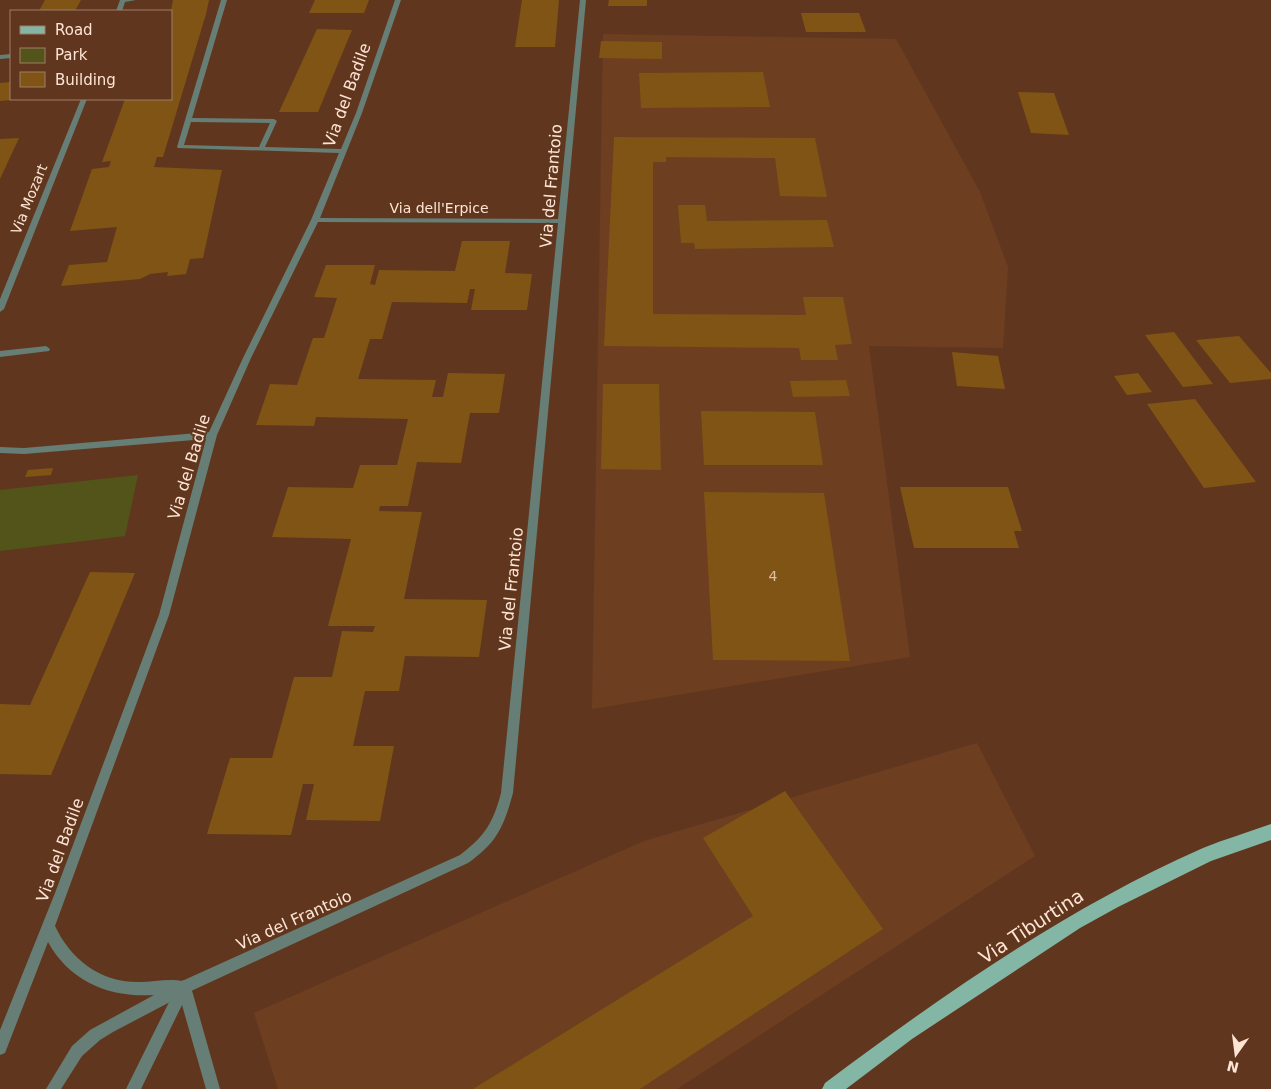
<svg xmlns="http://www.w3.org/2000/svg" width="1271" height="1089" font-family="'DejaVu Sans',sans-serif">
<rect width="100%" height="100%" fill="#60371e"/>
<g fill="#6e3e20">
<polygon points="603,34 896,39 980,192 1008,267 1003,348 869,346 910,657 592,709"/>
<polygon points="977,743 1035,856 677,1089 278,1089 254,1013 644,841"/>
</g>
<polygon fill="#52541a" points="138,475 125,536 0,551 0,490"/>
<g fill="#805414">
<polygon points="45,0 81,0 75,11 39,11"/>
<polygon points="173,0 209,0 206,14 163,157 157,157 154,167 222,170 203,258 190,259 186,274 167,276 168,272 150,274 140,279 61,286 69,265 107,262 117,227 70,231 92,169 109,167 111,161 102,162 125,99 171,99 171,11"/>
<polygon points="315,0 369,0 364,13 309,13"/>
<polygon points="522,0 559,0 555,47 515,47"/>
<polygon points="609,0 647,0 647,6 608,6"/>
<polygon points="801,13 859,13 866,32 806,32"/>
<polygon points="317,29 352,30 318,112 279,112"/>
<polygon points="601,41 662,42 662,59 599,58"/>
<polygon points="763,72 770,107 641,108 639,73"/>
<polygon points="11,82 11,100 0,101 0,83"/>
<polygon points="1018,92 1054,93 1069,135 1031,133"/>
<polygon points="614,137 815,138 827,197 780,196 775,158 666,157 666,162 653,162 653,314 806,315 803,297 843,297 852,344 835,345 838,360 801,360 799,348 604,346"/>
<polygon points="19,138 0,179 0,139"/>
<polygon points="678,205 705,205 707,221 827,220 834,247 695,249 694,243 681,243"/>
<polygon points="462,241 510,241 505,273 532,274 527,310 471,310 475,289 470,289 467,303 392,302 382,339 370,339 358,379 436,380 432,397 443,397 448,373 505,374 499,413 470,413 461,463 417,462 408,506 380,506 379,511 422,512 404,599 487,600 479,657 405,656 399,691 365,691 353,746 394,746 380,821 306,820 314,784 303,784 291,835 207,834 230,758 272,758 294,677 332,677 342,631 373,632 375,626 328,626 351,539 272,537 288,487 353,488 360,465 397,465 408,419 316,417 314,426 256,425 270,384 297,385 313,338 324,338 337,298 314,297 326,265 375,265 370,284 375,285 379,270 455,271"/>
<polygon points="1174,332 1213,384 1183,387 1145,335"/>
<polygon points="1239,336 1271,373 1271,379 1230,383 1196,340"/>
<polygon points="952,352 998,356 1005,389 957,386"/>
<polygon points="1138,373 1152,392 1127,395 1114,376"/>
<polygon points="846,380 850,396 793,397 790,381"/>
<polygon points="603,384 659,384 661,470 601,469"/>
<polygon points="1195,399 1256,482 1204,488 1147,404"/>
<polygon points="701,411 815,412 823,465 704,465"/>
<polygon points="53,468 51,475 25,477 28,470"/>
<polygon points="900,487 1008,487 1022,531 1014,531 1019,548 914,548"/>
<polygon points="704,492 824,493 850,661 713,660"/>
<polygon points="90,572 135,573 51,775 0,774 0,704 30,705"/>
<polygon points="785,791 883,929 640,1089 473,1089 753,916 703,838"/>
</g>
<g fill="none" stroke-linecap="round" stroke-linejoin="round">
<g fill="#667e75" fill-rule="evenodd">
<polygon points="46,346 50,349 49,351 0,357 0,351"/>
<polygon points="184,980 189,982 191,987 220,1089 206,1089 182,1005 141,1089 126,1089 179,982"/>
</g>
<g fill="#667e75" fill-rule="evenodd">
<polygon points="120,0 136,0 125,2 122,11 116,11"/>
<path d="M221 0H227L192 118 274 119 277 121 265 147 341 149 356 113 395 0H401L362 113 320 218 558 219 580 0H586L513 793C504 826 497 843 468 863L189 992 113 1032 100 1040 82 1056 61 1089H46L72 1046 90 1030 154 995C110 998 70 982 48 942L5 1053 0 1055V1030L55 893 159 615 206 439 24 454 0 453V447L24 448 209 432 243 358 311 220 339 153 178 148 177 147ZM191 122 270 123 259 147 184 145ZM318 222 558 223 501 793C493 823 485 836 460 855L182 981C169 978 153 982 140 982 101 983 71 960 55 926L169 615 217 435 251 358Z"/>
<polygon points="11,54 11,58 0,59 0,55"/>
<polygon points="81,99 87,99 4,309 0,312 0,299"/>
</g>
<path fill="#84b6a5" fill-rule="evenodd" d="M1271 824V840L1211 861 1118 907 1080 928 912 1039 846 1089H822L825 1083C944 994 1067 908 1203 848 1225 839 1249 832 1271 824Z"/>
</g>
<g text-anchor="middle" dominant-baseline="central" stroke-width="4" stroke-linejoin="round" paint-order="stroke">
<g font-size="14" fill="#fee4d5" stroke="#60371e">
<text transform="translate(29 199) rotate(-68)">Via Mozart</text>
<text x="439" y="208">Via dell'Erpice</text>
</g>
<g font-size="14" fill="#dec0a5">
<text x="773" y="576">4</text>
</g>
<g font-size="16" fill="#fee4d5" stroke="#60371e">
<text transform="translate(347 95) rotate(-70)">Via del Badile</text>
<text transform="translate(551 186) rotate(-85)">Via del Frantoio</text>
<text transform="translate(189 467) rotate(-73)">Via del Badile</text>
<text transform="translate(511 589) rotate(-84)">Via del Frantoio</text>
<text transform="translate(60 850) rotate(-70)">Via del Badile</text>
<text transform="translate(294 920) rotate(-24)">Via del Frantoio</text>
</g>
<g font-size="19" fill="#fee4d5" stroke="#60371e">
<text transform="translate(1031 926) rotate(-33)">Via Tiburtina</text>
</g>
</g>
<rect x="10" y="10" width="162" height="90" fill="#60371e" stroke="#9f7c67"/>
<rect x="20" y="26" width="25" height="8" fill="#84b6a5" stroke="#9f7c67"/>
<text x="55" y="35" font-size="15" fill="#fee4d5">Road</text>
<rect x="20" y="48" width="25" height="15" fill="#52541a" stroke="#9f7c67"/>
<text x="55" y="60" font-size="15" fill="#fee4d5">Park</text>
<rect x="20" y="72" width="25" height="15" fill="#805414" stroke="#9f7c67"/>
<text x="55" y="85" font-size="15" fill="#fee4d5">Building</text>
<g transform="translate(1236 1054) rotate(194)" stroke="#60371e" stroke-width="4" paint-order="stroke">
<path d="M0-4L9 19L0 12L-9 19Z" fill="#fee4d5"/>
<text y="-8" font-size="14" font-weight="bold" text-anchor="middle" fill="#fee4d5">N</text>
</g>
</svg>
